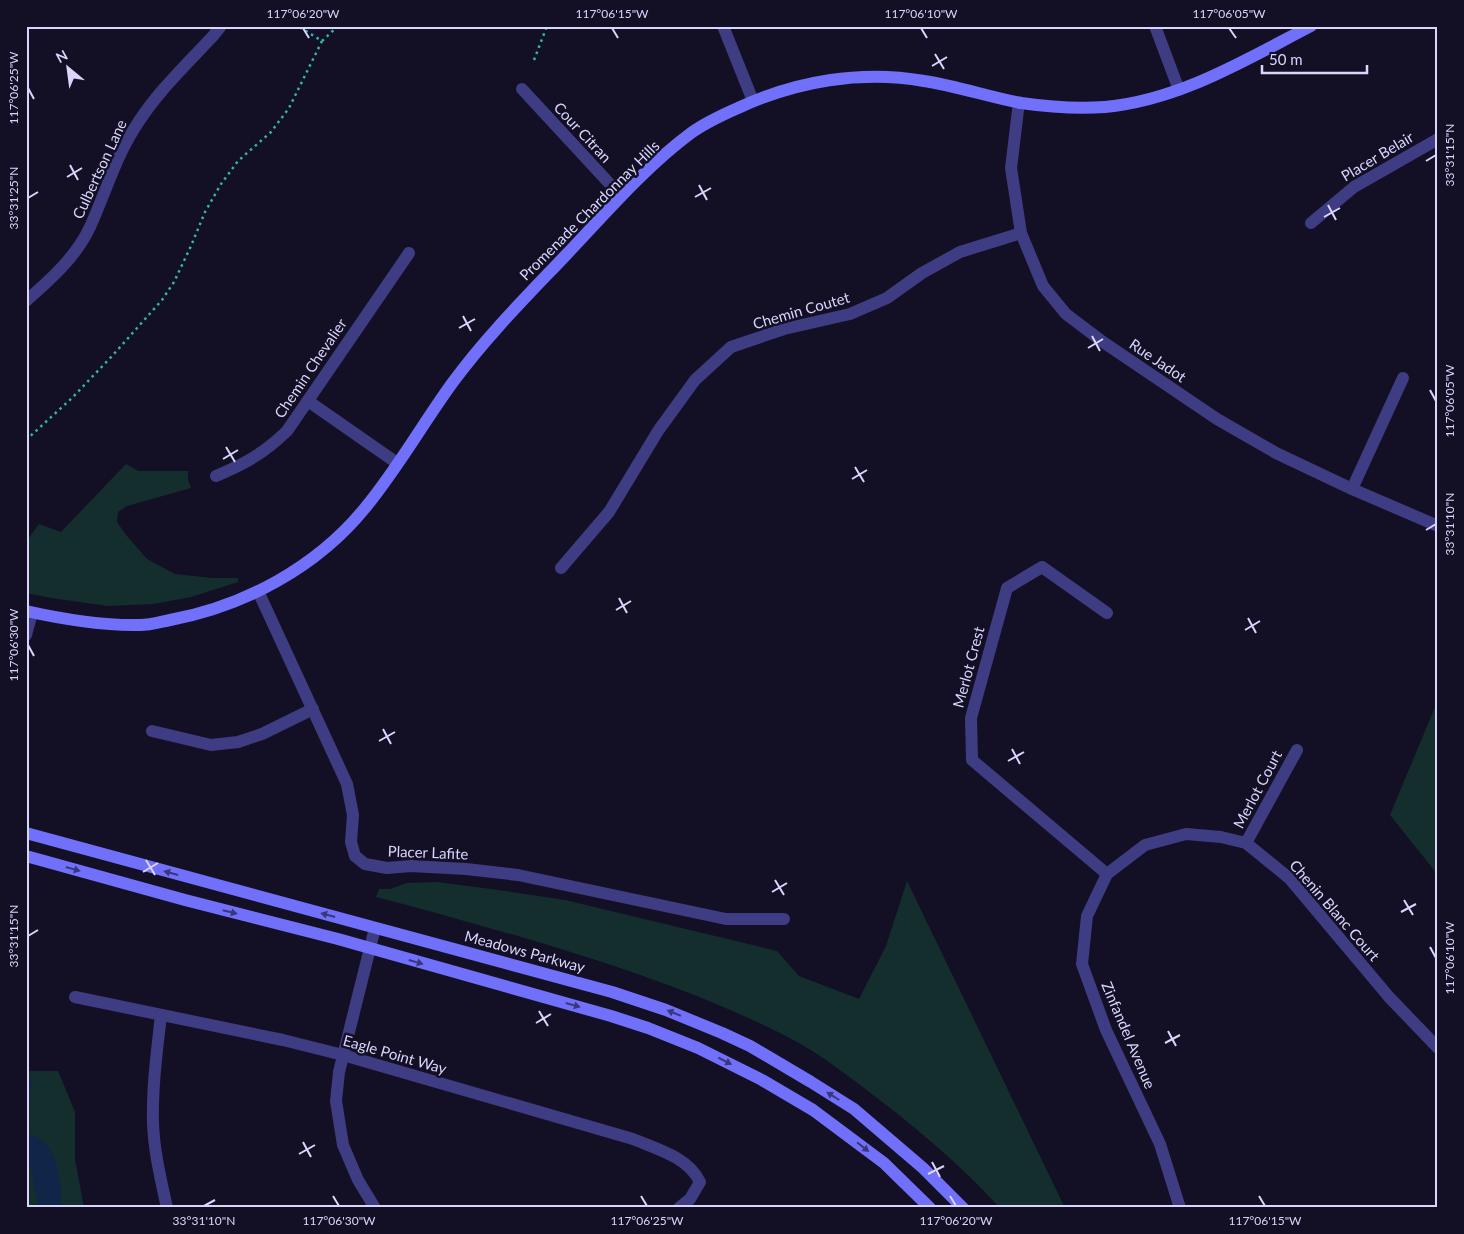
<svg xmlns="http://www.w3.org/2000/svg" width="1464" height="1234" font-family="Lato,sans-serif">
<rect width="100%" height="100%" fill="#131025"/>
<g fill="#132e2d">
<polygon points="126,464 138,471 188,471 188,480 191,488 127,506 118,512 117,522 126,535 147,559 175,574 212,578 238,578 238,582 191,597 153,604 108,606 51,598 26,593 26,542 39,524 61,532"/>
<polygon points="1438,700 1438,875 1390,815"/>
<path d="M907 881 1065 1208H1000C959 1163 912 1124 864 1088 843 1072 822 1056 799 1043 713 997 621 967 528 939 478 925 427 910 376 897L379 889H390L407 883 436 882 491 889 565 900 777 951 799 976 859 999 886 946Z"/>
<polygon points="26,1071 58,1071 75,1112 75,1159 84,1208 26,1208"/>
</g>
<g fill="#102648">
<polygon points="26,1077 30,1078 32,1083 30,1090 29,1117 26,1119"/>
<path d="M28 1135C57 1137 63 1185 61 1208H35L38 1202 33 1182 34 1176 26 1159V1136Z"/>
</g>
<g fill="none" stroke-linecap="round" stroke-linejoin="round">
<g stroke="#34b3a9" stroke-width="2.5" stroke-dasharray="2.5 4" stroke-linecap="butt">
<polyline points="322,41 338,26"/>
<polyline points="534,60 547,26"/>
<polyline points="26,440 72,398 113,355 162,300 174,282 191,246 205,212 221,184 238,161 271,132 289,108 322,41 298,26"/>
</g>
<g stroke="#3e3c82" stroke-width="12">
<polyline points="723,26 753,101"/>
<polyline points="1155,26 1179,90"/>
<polyline points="522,89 621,196"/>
<polyline points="1019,102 1011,168 1021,233 1043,286 1066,314 1103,342 1217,419 1276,453 1352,489 1438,526"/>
<polyline points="1311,223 1354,187 1438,139"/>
<path d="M26 301C51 279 76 257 90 227 105 194 115 159 134 129 155 94 185 66 213 36L221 26"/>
<polyline points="308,401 397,463"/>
<path d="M216 476C246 463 263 454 287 431L409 253"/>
<polyline points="1352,489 1403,378"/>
<polyline points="561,568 609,512 658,431 695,380 731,347 784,329 850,314 887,298 922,273 960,252 1021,233"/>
<polyline points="258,591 347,784 353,815 351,842 355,856 365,864 387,868 411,866 466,869 518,875 726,919 784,919"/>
<polyline points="1107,613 1042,567 1007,588 971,718 972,760 1107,874"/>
<polyline points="26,635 32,613"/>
<polyline points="152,731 211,745 238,742 262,734 313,709"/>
<polyline points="1246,843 1297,750"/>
<path d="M75 997 283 1040 343 1055 633 1139C657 1149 688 1157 700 1182L690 1199 679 1208"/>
<path d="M161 1015C157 1051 152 1087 153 1123 154 1152 161 1180 167 1208"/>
<polyline points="375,1208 358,1180 343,1145 336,1101 339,1072 375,928"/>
<polyline points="1180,1208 1160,1144 1106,1030 1082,964 1087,916 1107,874 1145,845 1186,834 1221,837 1246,843 1289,878 1389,997 1438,1048"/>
</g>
<g stroke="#7170fa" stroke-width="12">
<path d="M26 611C62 619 104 626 140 625 150 625 160 622 170 620 245 606 317 567 365 508 398 468 423 423 453 382 486 337 526 297 565 256 605 214 644 168 691 133 705 123 722 115 738 108 796 81 861 70 924 81 957 86 989 97 1021 103 1049 107 1077 109 1105 107 1180 100 1245 60 1311 26"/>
<polyline points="26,833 612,992 666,1010 722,1033 750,1046 811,1082 854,1109 923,1168 963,1208"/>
<polyline points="26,856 185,900 338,939 611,1016 648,1028 698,1048 762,1080 813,1110 884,1163 930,1208"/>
</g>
</g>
<defs><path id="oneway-solid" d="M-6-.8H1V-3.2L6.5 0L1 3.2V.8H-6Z" transform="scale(1.25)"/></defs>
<g fill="#39367a">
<use href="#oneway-solid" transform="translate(73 869) rotate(16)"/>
<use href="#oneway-solid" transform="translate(171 873) rotate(-165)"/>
<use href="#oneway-solid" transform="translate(230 912) rotate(14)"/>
<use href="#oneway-solid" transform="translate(328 915) rotate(-165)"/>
<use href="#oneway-solid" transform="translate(416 962) rotate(16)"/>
<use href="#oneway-solid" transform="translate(573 1005) rotate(16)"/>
<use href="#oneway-solid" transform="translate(674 1013) rotate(-158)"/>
<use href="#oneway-solid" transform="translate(725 1061) rotate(27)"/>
<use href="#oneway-solid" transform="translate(833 1096) rotate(-148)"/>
<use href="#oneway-solid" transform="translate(863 1147) rotate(38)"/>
</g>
<path fill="none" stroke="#d9d5fd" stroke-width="2" d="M303 28 309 38M612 28 618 38M921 28 927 38M1229 28 1236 38M935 54 944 69M932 66 947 57M28 88 34 99M1426 161 1436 155M70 165 78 180M67 177 82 168M699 185 707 200M695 197 711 188M28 198 38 192M1328 205 1336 220M1324 217 1340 208M463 316 471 331M459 328 475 319M1092 336 1100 351M1088 348 1103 339M1430 390 1436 401M226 447 235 462M223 459 238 450M855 467 864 482M852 479 867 470M1426 530 1436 524M619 598 627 613M616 610 631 601M1248 618 1256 633M1245 630 1260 621M28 645 34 656M383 729 391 744M379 741 395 732M1012 749 1020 764M1008 761 1024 752M146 860 155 875M143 872 158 863M775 880 784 895M772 892 787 883M1404 900 1413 915M1401 912 1416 904M28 936 38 930M1430 947 1436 958M539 1011 548 1026M536 1023 551 1014M1168 1031 1176 1046M1165 1043 1180 1035M303 1142 311 1157M299 1154 315 1145M932 1162 940 1177M928 1174 944 1166M333 1196 339 1206M641 1196 647 1206M950 1196 956 1206M1259 1196 1265 1206M204 1206 215 1200"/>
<g text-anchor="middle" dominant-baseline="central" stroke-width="5" stroke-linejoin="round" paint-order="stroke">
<g font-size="15" fill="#d9d5fd" stroke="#131025">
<text transform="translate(583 132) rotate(47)">Cour Citran</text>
<text transform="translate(1377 156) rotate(-31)">Placer Belair</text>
<text transform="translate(99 169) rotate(-65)">Culbertson Lane</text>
<text transform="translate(589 210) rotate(-45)">Promenade Chardonnay Hills</text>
<text transform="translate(801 310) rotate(-16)">Chemin Coutet</text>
<text transform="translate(1158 360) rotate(34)">Rue Jadot</text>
<text transform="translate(310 368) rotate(-56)">Chemin Chevalier</text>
<text transform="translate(968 667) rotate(-75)">Merlot Crest</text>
<text transform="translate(1257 789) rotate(-62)">Merlot Court</text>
<text transform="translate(428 852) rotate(2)">Placer Lafite</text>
<text transform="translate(1335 910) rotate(49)">Chenin Blanc Court</text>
<text transform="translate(525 951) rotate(15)">Meadows Parkway</text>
<text transform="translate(1129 1035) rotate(67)">Zinfandel Avenue</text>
<text transform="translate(395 1054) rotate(16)">Eagle Point Way</text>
</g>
</g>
<rect width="1464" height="1234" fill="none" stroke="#131025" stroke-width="55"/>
<g transform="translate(68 68) rotate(331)" stroke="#131025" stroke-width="4" paint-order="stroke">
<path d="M0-4L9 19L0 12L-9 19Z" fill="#d9d5fd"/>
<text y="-8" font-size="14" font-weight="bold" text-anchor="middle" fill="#d9d5fd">N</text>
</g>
<path d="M1262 65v8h105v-8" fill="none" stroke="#d9d5fd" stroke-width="2.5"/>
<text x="1269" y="65" font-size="15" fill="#d9d5fd" stroke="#131025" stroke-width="4" paint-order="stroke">50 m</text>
<rect x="28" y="28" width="1408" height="1178" fill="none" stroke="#d9d5fd" stroke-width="2"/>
<g font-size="12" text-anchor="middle" fill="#d9d5fd">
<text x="303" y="18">117°06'20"W</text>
<text x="612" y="18">117°06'15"W</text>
<text x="921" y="18">117°06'10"W</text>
<text x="1229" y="18">117°06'05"W</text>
<text transform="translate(14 88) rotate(-90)" y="4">117°06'25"W</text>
<text transform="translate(1450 155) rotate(-90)" y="4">33°31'15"N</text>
<text transform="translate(14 198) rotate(-90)" y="4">33°31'25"N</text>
<text transform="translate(1450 401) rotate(-90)" y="4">117°06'05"W</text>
<text transform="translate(1450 524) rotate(-90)" y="4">33°31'10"N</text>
<text transform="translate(14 645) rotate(-90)" y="4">117°06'30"W</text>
<text transform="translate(14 936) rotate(-90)" y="4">33°31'15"N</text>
<text transform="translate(1450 958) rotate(-90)" y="4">117°06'10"W</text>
<text x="204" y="1225">33°31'10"N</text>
<text x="339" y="1225">117°06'30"W</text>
<text x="647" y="1225">117°06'25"W</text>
<text x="956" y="1225">117°06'20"W</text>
<text x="1265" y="1225">117°06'15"W</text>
</g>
</svg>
